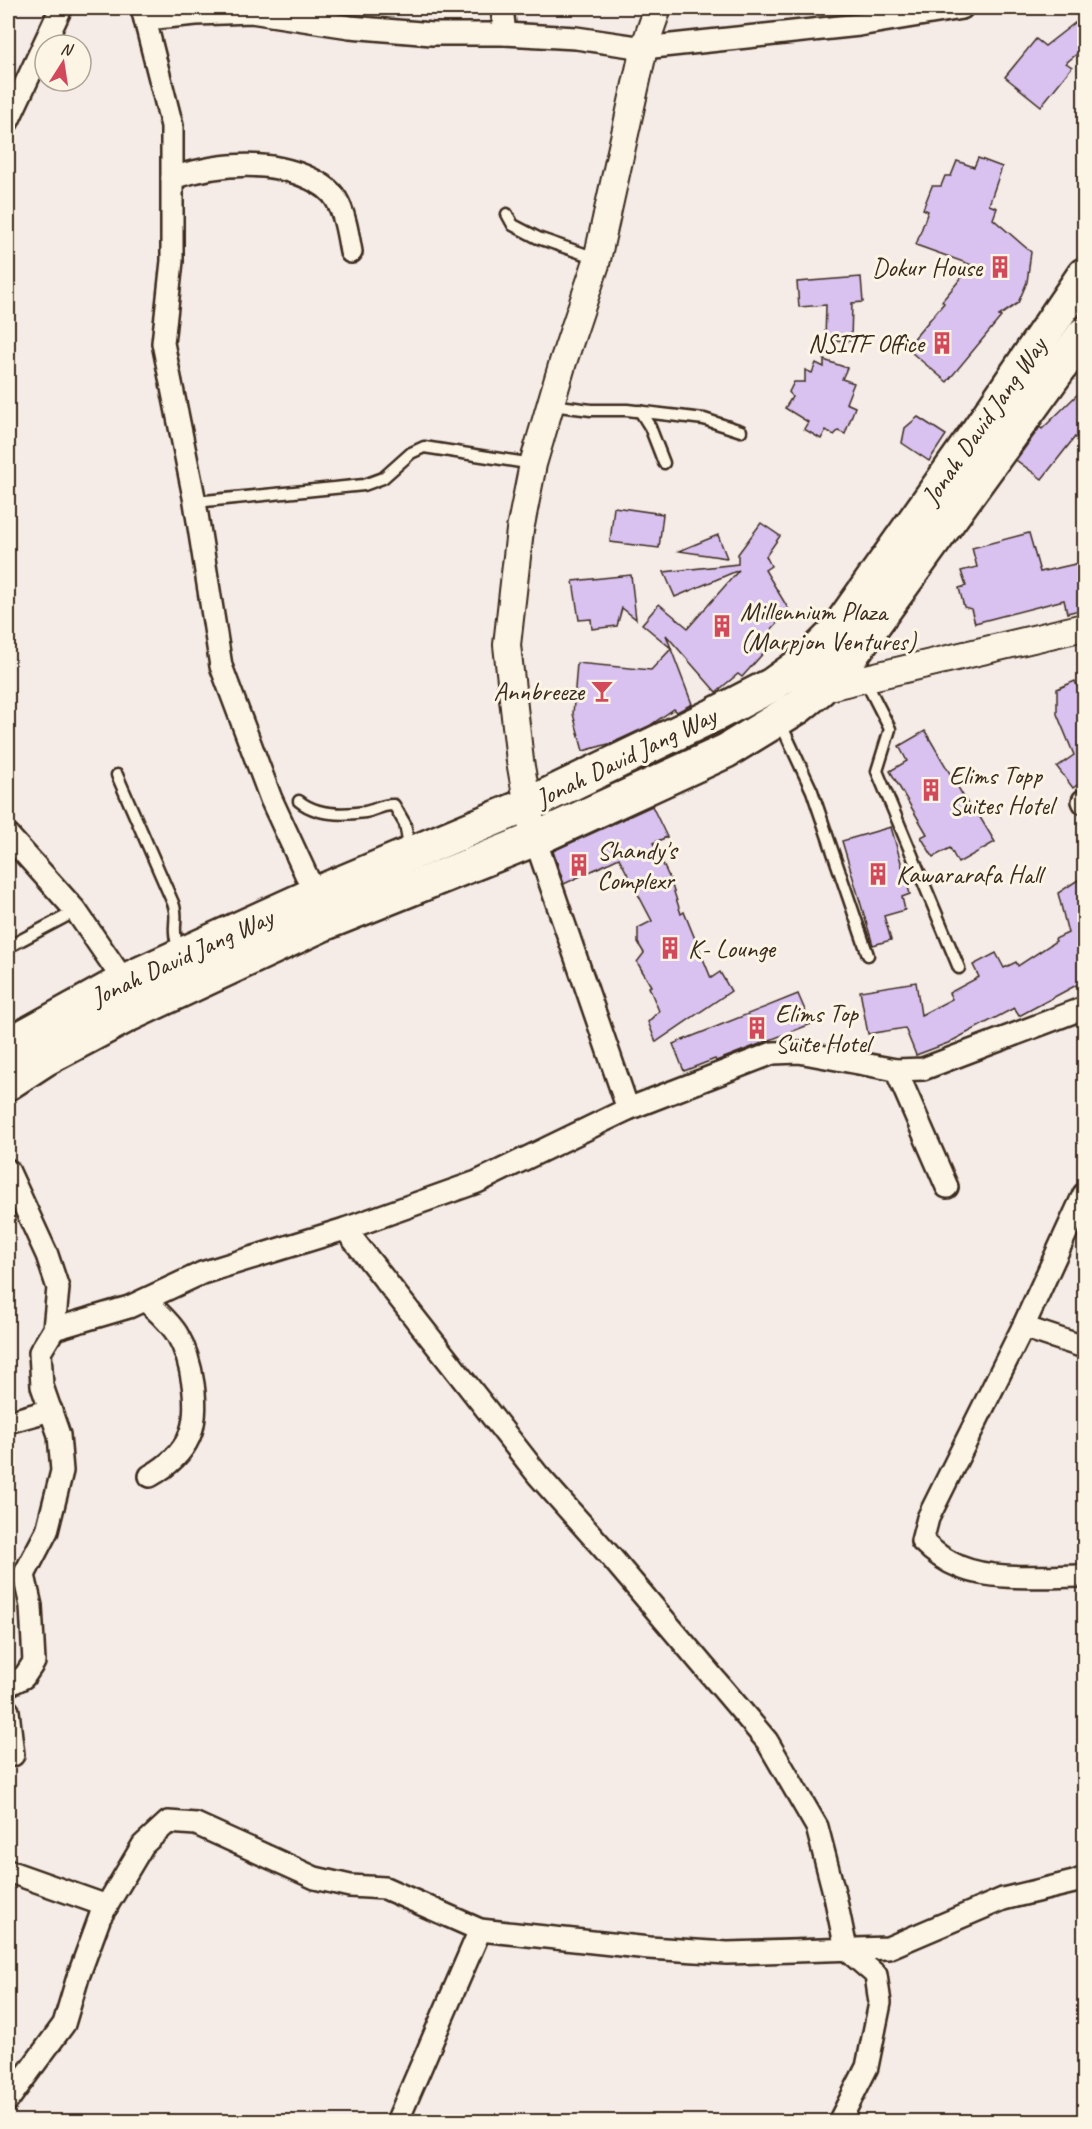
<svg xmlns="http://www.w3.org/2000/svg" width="1092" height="2129" font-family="Caveat,sans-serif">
<rect width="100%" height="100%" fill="#f5ebe7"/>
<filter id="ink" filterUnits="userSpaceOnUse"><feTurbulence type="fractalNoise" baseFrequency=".0167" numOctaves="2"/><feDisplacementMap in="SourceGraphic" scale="12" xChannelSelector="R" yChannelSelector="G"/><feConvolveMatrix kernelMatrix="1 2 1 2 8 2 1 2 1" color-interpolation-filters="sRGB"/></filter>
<g filter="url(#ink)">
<g fill="#d9c1f0" stroke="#3b2a1e" stroke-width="1.5">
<polygon points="1076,22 1084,33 1084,48 1066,63 1072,67 1041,106 1005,77 1036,39 1045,46"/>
<polygon points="978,158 1002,167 989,205 997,208 993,219 1031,252 1027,282 1018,303 999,316 1001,317 947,382 906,348 944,303 942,301 972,265 916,245 928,211 923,209 932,186 941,186 945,176 951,176 957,161 974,167"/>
<polygon points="861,277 863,302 852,303 851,341 825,340 826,305 799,307 797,282"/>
<polygon points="824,360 847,368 842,379 854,383 846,403 855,407 845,434 838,431 834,435 826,430 821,439 804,429 808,422 785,408 792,397 789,392 794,382 805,382 805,370 812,373 816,363 824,367"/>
<polygon points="1084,388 1084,446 1075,437 1042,479 1016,460 1040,427 1042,429"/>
<polygon points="918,417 946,435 929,461 902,443 905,428"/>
<polygon points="614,507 663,514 659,548 610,542"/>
<polygon points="761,523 780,536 766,556 771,566 765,570 789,610 760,642 767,649 742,677 738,674 716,692 666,635 671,648 642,624 659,604 688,628 739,570 675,597 664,572 738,564 738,554"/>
<polygon points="1029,533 1040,572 1084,562 1084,609 1067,613 1064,600 975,623 971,609 964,607 959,588 966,586 961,571 977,567 972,548"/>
<polygon points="718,535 727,558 679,551"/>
<polygon points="631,575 636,619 622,608 617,626 592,629 591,619 579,620 573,581"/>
<polygon points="671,649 692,704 677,712 674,709 649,726 612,743 583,751 573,714 577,663 651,670"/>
<polygon points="1075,681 1078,688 1084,686 1084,780 1073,788 1057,767 1074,755 1057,714 1057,689"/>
<polygon points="925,731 972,811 975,809 995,842 958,863 950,848 933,857 921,837 927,834 890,771 907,761 899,746"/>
<polygon points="652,806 667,837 653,843 670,879 681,914 684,912 711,978 720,972 731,991 656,1042 648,1022 659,1011 649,987 651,986 637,962 644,953 638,943 638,928 652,921 619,858 564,884 553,851"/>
<polygon points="891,827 910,894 902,897 905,910 884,916 891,940 873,945 842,841"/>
<polygon points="1084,876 1084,981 1019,1016 1014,1008 948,1043 916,1055 905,1028 868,1034 860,991 916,982 921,1015 952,999 949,993 979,977 973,965 996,953 1004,968 1016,962 1018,966 1056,941 1055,939 1068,933 1058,893"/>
<polygon points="798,994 811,1024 716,1061 715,1059 684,1071 673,1044"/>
</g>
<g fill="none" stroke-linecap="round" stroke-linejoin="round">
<g stroke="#3b2a1e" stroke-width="15">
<g id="service">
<polyline points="507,214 513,225 538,238 596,258"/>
<polyline points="551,405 591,410 627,410 704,419 741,431"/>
<polyline points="640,411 650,427 664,463"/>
<polyline points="195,502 364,485 383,478 411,453 424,447 533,464"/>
<polyline points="864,678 890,729 877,771 959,968"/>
<polyline points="780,722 812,791 868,955"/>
<path d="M117 775 173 903C178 916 174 920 175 933 175 940 178 946 181 952"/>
<path d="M299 801C316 815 344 815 365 812 376 810 383 804 394 805L405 824 410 850"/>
<polyline points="8,947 76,911"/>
</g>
</g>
<g stroke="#3b2a1e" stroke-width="26">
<g id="minor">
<polyline points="142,8 172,126 172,261 163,343 195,502 221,666 271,799 315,894"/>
<polyline points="502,8 505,34"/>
<polyline points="146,19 196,14 251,12 350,27 432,34 505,34 576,38 644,48 859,25 962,8"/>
<polyline points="8,121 61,8"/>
<path d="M172 178C217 164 267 158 311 179 321 184 330 189 336 199 345 214 348 235 351 252"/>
<polyline points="1083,801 1084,803"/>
<polyline points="8,835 76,911 124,981"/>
<polyline points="535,839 628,1109"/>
<polyline points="896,1070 947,1187"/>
<polyline points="8,1170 47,1255 58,1288 54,1329 40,1352 42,1386 59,1435 62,1471 47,1531 24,1575 31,1606 34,1662 24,1677 8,1685"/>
<path d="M1084 1194 1023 1327 928 1518 922 1541C933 1552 945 1561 960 1567 993 1581 1048 1576 1084 1576"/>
<polyline points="345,1229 538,1475 611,1557 767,1741 817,1827 835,1896 846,1949 876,1975 880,2003 867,2067 839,2122"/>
<path d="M145 1300C156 1310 169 1321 177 1334 192 1359 201 1410 189 1437 181 1455 166 1467 150 1476"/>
<polyline points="1023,1327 1084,1347"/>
<polyline points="54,1329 129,1307 202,1273 345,1229 477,1182 628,1109 773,1053 799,1052 896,1070 923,1069 1084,1008"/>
<polyline points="8,1422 51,1410"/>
<polyline points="8,1711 13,1755"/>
<polyline points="8,1871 107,1906"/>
<polyline points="8,2100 64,2024 78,1977 100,1917 143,1845 168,1822 196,1824 315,1878 350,1886 385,1888 480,1930 649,1948 727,1953 888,1948 1003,1899 1074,1882 1084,1878"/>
<polyline points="397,2122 480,1930"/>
</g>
</g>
<g stroke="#3b2a1e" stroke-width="30">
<g id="tertiary">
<polyline points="820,689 1084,627"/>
<polyline points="531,823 520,761 507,645 520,530 533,464 563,362 596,264 644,48 658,8"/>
</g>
</g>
<g stroke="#3b2a1e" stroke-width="38">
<g id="primary">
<polyline points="8,1045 124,981 315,894 527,805 714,715 772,685 811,657 835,633 978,431 1084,275"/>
<polyline points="8,1083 45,1059 130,1014 323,924 535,839 726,751 798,707 820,689 850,657 1084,334"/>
</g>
</g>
<use href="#service" stroke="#fcf5e5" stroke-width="10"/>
<use href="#minor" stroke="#fcf5e5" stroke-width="21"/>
<use href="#tertiary" stroke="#fcf5e5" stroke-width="26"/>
<use href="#primary" stroke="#fcf5e5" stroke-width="33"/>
</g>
</g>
<defs>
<g id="building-bare" transform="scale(1.8)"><path d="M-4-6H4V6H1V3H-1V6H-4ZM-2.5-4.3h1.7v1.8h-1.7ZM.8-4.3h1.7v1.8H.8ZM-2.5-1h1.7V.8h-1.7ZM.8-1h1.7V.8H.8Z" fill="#d1495b" stroke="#fcf5e5" stroke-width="2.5" paint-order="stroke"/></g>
<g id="bar-bare" transform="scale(1.8)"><path d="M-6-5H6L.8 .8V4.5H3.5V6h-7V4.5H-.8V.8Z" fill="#d1495b" stroke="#fcf5e5" stroke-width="2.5" paint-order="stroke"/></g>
</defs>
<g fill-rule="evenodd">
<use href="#building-bare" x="1000" y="267"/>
<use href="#building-bare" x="942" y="343"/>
<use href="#building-bare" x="722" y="626"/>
<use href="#bar-bare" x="602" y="691"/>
<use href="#building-bare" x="931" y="790"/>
<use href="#building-bare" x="579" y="865"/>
<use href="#building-bare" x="878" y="874"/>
<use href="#building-bare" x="670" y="948"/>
<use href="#building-bare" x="757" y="1028"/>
</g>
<g text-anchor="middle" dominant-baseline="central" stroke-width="6" stroke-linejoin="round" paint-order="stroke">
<g font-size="26" fill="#3b2a1e" stroke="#fcf5e5" text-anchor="start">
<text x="982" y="267" text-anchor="end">Dokur House</text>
<text x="924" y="343" text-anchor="end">NSITF Office</text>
<text x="740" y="611">Millennium Plaza<tspan x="740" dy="30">(Marpjon Ventures)</tspan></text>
<text x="584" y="691" text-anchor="end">Annbreeze</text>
<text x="949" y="775">Elims Topp<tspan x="949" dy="30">Suites Hotel</tspan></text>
<text x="597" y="850">Shandy's<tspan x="597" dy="30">Complexr</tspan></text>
<text x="896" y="874">Kawararafa Hall</text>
<text x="688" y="948">K- Lounge</text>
<text x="775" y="1013">Elims Top<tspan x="775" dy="30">Suite Hotel</tspan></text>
</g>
<g font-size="26" fill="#3b2a1e" stroke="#fcf5e5">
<text transform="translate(984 421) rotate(-55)">Jonah David Jang Way</text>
<text transform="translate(626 757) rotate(-26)">Jonah David Jang Way</text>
<text transform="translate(182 957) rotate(-25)">Jonah David Jang Way</text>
</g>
</g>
<rect width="1092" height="2129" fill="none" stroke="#fcf5e5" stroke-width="30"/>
<rect x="15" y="15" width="1062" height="2099" fill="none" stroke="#3b2a1e" stroke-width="2" filter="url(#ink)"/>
<g transform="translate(63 63) rotate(12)"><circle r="28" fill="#fcf5e5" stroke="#afa495" stroke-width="1.5"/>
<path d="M0-4.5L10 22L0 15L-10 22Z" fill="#d1495b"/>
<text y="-9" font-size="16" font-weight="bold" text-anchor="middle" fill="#3b2a1e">N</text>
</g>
</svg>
